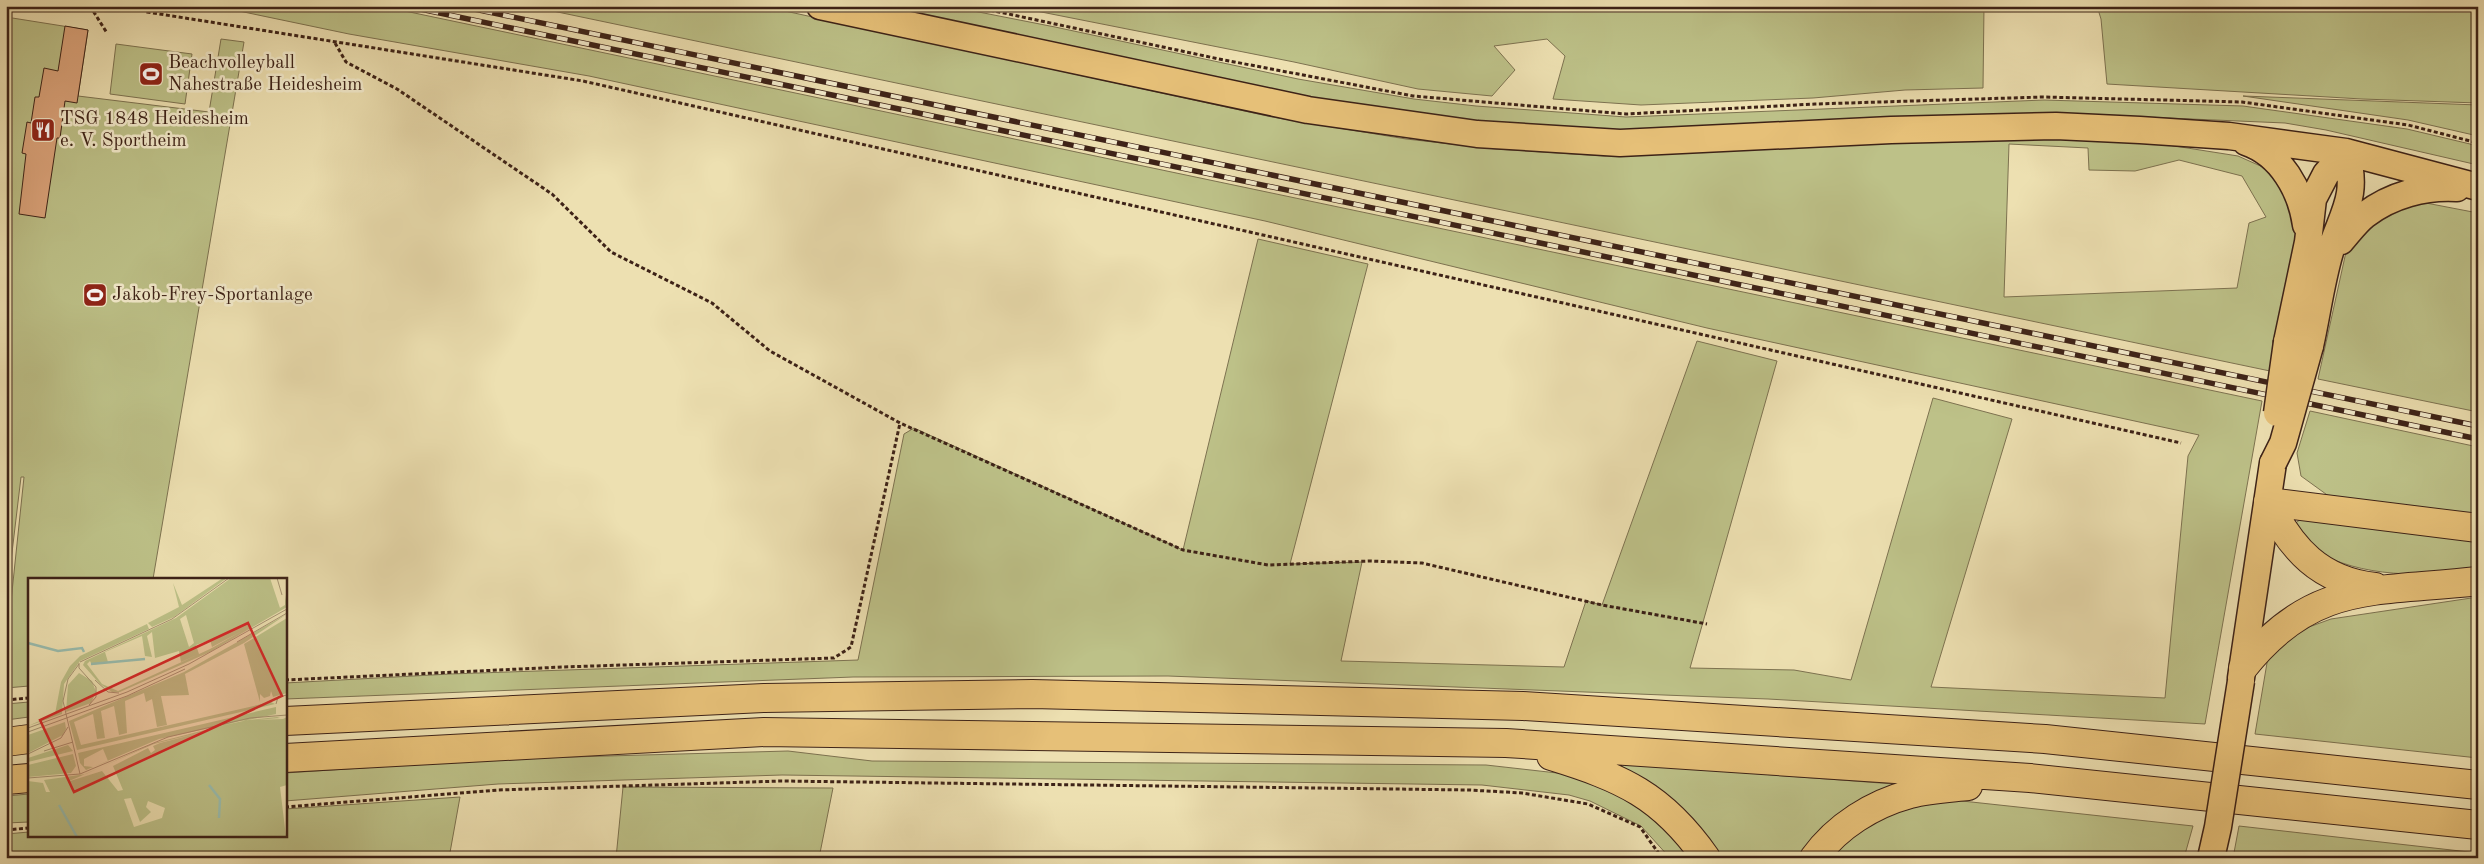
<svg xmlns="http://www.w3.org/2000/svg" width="2484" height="864" viewBox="0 0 2484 864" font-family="'Old Standard TT',serif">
	<rect width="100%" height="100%" fill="#ede0b1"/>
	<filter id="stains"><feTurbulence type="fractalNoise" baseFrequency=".004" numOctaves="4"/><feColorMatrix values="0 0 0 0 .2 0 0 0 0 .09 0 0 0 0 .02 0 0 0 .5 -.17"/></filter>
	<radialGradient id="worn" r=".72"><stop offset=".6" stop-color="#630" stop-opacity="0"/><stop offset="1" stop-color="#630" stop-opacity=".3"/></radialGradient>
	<path fill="#bdc188" stroke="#7d7250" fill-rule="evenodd" d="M215 6H381L2262 401 2205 724 1768 699 1168 676 853 677 285 699V683L450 674 858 660 904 434 914 428 1183 550 1258 239 1368 264 1290 564 1362 562 1341 661 1564 667 1586 601 1602 605 1697 341 1777 361 1690 668 1794 670 1851 680 1933 398 2012 419 1931 687 2165 698 2188 456 2199 435 1707 328 1265 221 589 76 349 34Z
		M529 6H762L1272 117 1406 139 1496 149 1605 156 1688 151 2008 138H2088L2162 144 2238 156 2265 168 2281 181 2297 222 2296 262 2270 371ZM2009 144 2088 148 2089 170 2135 171 2179 160 2242 176 2266 217 2249 223 2237 288 2004 297Z
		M875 6H948L1055 27 1298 79 1414 99 1476 106 1626 117 2044 100 2243 106 2407 129 2470 144 2478 147V165L2326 130 2285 123 2098 115 1621 132 1473 124 1298 98 1050 42Z
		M1011 6H1984L1983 88 1905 90 1813 98 1641 105 1553 99 1565 56 1547 39 1494 46 1515 70 1492 96 1418 89 1294 62Z
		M2097 6H2478V103L2362 99 2107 84 2101 19Z
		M6 17 88 30 78 96 209 112 221 39 244 42 153 579H29V686L6 688V631L8 630 24 477H21L6 603Z
		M116 44 192 54 185 104 110 94Z
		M2243 96 2478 105V136L2408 120Z
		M2426 203 2478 213V412L2318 379 2346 252 2360 233 2395 208Z
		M2310 411 2478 447V515L2330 497 2301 476 2297 453Z
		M2301 519 2478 538V571C2425 576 2360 579 2313 549 2305 544 2299 533 2293 525Z
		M2478 597V758L2255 734 2268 657 2298 631 2331 619Z
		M29 702V717L6 720V704Z
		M788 751 872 761 1486 765 1575 775 1604 785 1653 814 1693 858H1670L1641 826 1590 801 1569 795 1482 785 782 775 498 784 285 801V773L500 759Z
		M1601 762 1907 785 1805 858H1717Z
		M623 787 833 788 819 858H616Z
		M29 794V822L6 823V796Z
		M460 797 449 858H6V834L29 832V835H285V809Z
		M1953 800 2193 826 2184 858H1831C1848 834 1879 814 1907 805 1920 800 1939 801 1953 800Z
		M2239 826 2478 853V858H2388L2347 853H2328L2309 858H2233Z"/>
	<path fill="#dba37a" stroke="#3d2217" d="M65 26 88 30 77 103 65 101 60 138H57L45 218 19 214 26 154 22 153 27 122 31 123 35 97H39L44 68 58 71Z"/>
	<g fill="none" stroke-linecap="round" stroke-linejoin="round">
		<defs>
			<path id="major" d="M820 6 1308 110 1477 134 1620 143 1891 130 2056 126 2140 130 2229 136 2346 152 2478 187
				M2246 142C2281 154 2301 190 2306 225
				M2341 241C2349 232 2356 222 2365 215 2391 195 2425 186 2457 188
				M2287 342 2308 242 2313 199 2326 174 2346 152
				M2310 346C2317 315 2321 282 2330 252 2343 212 2359 196 2346 152
				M2241 678 2273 463"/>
			<path id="highway" d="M2268 502 2478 528
				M2268 502C2291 549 2320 581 2375 587
				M2243 668C2313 579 2377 593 2478 581
				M285 721 764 698 1032 694 1523 706 2045 739 2478 785
				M6 742 29 739
				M1551 756C1622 778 1662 795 1706 858
				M285 758 764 732 1506 743 2030 778 2478 825
				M6 780 29 778
				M1814 858C1837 826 1873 804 1910 794 1928 789 1949 788 1968 786"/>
		</defs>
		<use href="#major" stroke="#3d2217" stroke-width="29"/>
		<use href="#highway" stroke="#3d2217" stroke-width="30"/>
		<path stroke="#3d2217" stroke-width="3" stroke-dasharray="4 2.5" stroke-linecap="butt" d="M90 6 107 33
			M135 6 147 12 583 81 2181 443
			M971 6 1219 59 1413 96 1626 114 1815 104 2043 97 2242 102 2408 125 2478 143
			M335 43 346 62 397 89 552 194 611 252 712 303 770 351 900 423 1183 550 1268 565 1369 561 1422 563 1602 605 1707 624
			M285 680 563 667 834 658 851 647 900 423
			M6 700 29 698
			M285 807 498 790 782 781 1469 790 1522 793 1588 804 1640 827 1662 858
			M6 830 29 828"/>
		<use href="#major" stroke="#e6c078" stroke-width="26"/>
		<use href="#highway" stroke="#e6c078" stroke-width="28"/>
		<defs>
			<path id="rail" d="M406 6 2478 439
				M460 6 2478 426"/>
		</defs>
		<use href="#rail" stroke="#3d2217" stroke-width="5.5"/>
		<use href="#rail" stroke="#f3ebcc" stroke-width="4" stroke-dasharray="11" stroke-linecap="butt"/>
		<defs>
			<path id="major-bridge" d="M2277 413 2287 342
				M2273 463 2283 443 2310 346
				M2211 858 2218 827 2241 681"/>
		</defs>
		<use href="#major-bridge" stroke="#3d2217" stroke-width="29" stroke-linecap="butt"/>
		<use href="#major-bridge" stroke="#e6c078" stroke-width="26"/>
	</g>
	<defs>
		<symbol id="stadium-square" viewBox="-11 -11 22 22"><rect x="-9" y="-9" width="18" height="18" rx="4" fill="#8f2418" stroke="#f3ebcc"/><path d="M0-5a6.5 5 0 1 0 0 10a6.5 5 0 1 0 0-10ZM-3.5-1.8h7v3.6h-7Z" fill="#fff"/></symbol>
		<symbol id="restaurant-square" viewBox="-11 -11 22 22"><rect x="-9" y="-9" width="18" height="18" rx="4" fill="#8f2418" stroke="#f3ebcc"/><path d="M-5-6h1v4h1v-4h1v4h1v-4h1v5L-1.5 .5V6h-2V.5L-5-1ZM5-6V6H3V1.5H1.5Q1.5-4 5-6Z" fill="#fff"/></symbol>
	</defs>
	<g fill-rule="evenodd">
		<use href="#stadium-square" x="137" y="60" width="28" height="28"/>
		<use href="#restaurant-square" x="29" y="116" width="28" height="28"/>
		<use href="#stadium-square" x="81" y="281" width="28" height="28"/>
	</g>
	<g text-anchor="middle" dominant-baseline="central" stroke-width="5" stroke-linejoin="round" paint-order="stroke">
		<g font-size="19" fill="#3d2217" stroke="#f3ebcc" text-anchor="start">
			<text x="168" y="63">Beachvolleyball<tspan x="168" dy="22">Nahestraße Heidesheim</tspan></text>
			<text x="60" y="119">TSG 1848 Heidesheim<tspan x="60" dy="22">e. V. Sportheim</tspan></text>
			<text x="112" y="295">Jakob-Frey-Sportanlage</text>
		</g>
	</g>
	<g transform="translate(28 578)">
		<rect width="259" height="259" fill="#ede0b1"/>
		<path d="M195 0H199L146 39 124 49 120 45 151 29 145 5 154 27ZM203 0H242L252 30 216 51 257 27V17L259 29 182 74 92 114H84L72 106 55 87 57 83 148 40ZM158 37 166 65 161 69 152 41ZM214 53 182 71 171 76 168 67 182 62 184 69ZM124 54 127 80 151 73 153 84 169 77 90 113 74 106 59 86 62 83 64 87 80 84 77 74 114 58 117 78 124 79 119 58ZM259 36 216 65 157 96 161 117 133 118 139 147 129 149 124 121 118 124 116 115 97 123 99 155 91 157 86 128 73 133 77 160 69 161 65 136 46 144 53 167 243 124 247 126 49 172 41 143 156 94ZM259 40V115L245 119 243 113 242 118 236 120 232 116V124L216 66ZM119 46 121 51 52 83 36 106 34 136 0 148 27 136 33 104 42 88 52 78ZM51 95 64 103 68 114 63 125 38 134 40 107ZM248 129V136L131 161 58 192 52 185 50 175ZM75 171 80 183 65 189 56 188V181ZM249 139 252 140 228 142 255 141 259 139V207L252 209 258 259H0V203L15 205 18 214H22L16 202 58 196 126 165 212 143ZM179 153 132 165 125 168 127 172 123 175 120 170 85 188 95 212 90 213 74 193 39 204 126 166ZM103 220 112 244 123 234 118 229 120 223 137 230 134 240 106 249 96 221ZM37 144 38 151 35 157 0 175V157ZM40 167 45 173 0 184V180ZM45 176 48 188 43 195 0 199V187Z" fill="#bdc188" fill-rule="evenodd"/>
		<path fill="none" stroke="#99bdaf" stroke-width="2.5" d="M0 65 30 73 54 70 56 74M63 86 117 81M181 207 192 221 191 240M31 227 49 259"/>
		<path fill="none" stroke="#a79473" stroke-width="1" d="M249 0 254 17M209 64 259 35M52 84 144 41 201 0M51 85V90L68 109V119L61 127M51 86 40 101 35 123 52 196M67 102 80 114 91 115M248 126 250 119 259 117M0 150 99 114 161 86 259 31M0 154 99 118 157 91M16 173 45 164M0 176 33 160 40 149M0 200 52 196 140 159 222 140 259 137"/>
		<path fill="#d62828" fill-opacity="0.15" stroke="#d62828" stroke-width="2.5" d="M220 45 254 118 46 214 12 142Z"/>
		<rect width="259" height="259" fill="none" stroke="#3d2217" stroke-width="2.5"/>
	</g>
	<rect width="2484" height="864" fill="none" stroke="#ede0b1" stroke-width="25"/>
	<rect x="8" y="8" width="2469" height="849" fill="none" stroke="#3d2217" stroke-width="2.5"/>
	<rect x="12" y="12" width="2459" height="839" fill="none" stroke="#3d2217"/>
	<rect width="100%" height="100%" filter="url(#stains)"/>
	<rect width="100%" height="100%" fill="url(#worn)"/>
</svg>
